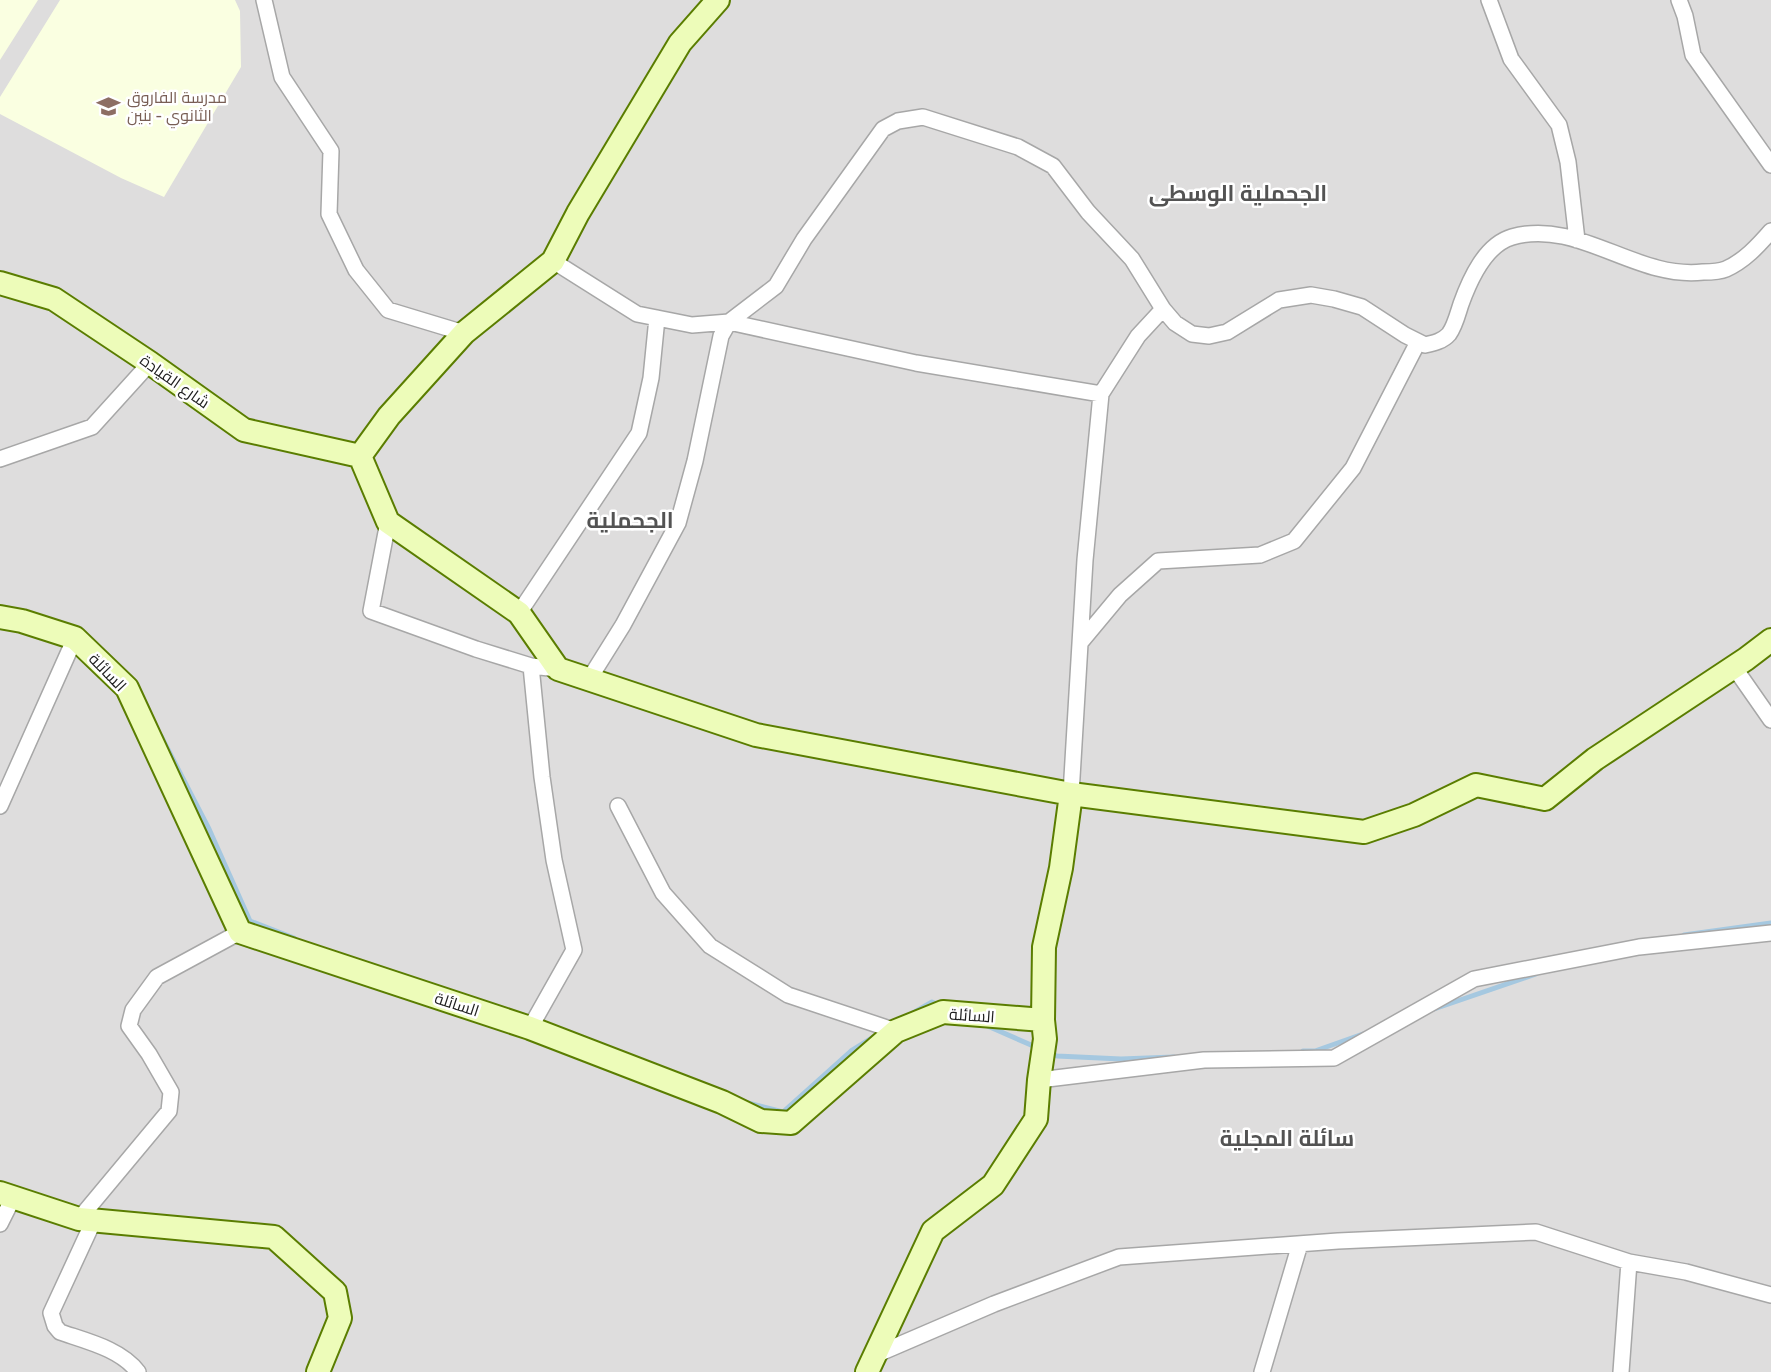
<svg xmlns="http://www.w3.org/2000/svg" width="1771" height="1372" viewBox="0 0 1771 1372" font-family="'Golos Text',Cairo,sans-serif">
	<rect width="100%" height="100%" fill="#f1efe6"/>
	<path fill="#dedddd" d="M0 0H1771V1372H0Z"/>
	<path fill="#faffe1" d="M0 0H38L0 60Z
		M60 0H235L240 11 241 67 164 197 121 178 0 114V97Z"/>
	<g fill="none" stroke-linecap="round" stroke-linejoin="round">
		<path stroke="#a5c8e0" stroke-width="5" d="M161 736 209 829 250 921 294 938
			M1684 935 1771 923
			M1434 1009 1536 974
			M913 1013 932 1002 942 1006
			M983 1024 1038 1048
			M1303 1051H1315L1363 1034
			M1049 1053 1057 1056 1121 1059 1174 1057
			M748 1103 783 1112 851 1051 872 1038"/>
		<defs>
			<path id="street" d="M264 0 282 77 331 151 329 214 356 270 388 310 464 333
				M1489 0 1511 59 1559 125 1568 162 1577 240
				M1679 0 1685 16 1693 55 1771 165
				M553 261 637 314 692 325 729 322 916 363 1101 394
				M0 459 92 427 150 363
				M388 522 371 611 476 649 531 666
				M519 613 639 433 651 378 657 318
				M1080 643 1120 595 1158 561 1260 555 1294 541 1353 468 1418 342
				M1734 667 1771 720
				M588 681 623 625 678 523 695 461 721 336 729 322 776 286 804 239 883 129 898 121 923 117 1018 147 1053 166 1088 212 1132 259 1163 309 1175 323 1192 334 1209 336 1227 332 1279 300 1311 295 1334 299 1362 307 1405 335 1425 345C1434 343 1443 341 1449 334 1455 326 1458 313 1461 304 1470 279 1485 245 1512 237 1578 218 1636 280 1703 272 1710 272 1719 272 1726 269 1744 261 1758 246 1771 231
				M1071 794 1085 560 1101 394 1138 336 1163 309
				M0 806 75 638
				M618 806 663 893 710 946 788 995 896 1031
				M530 1028 574 950 554 860 542 777 531 666 558 669
				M1039 1080 1204 1060 1334 1058 1474 979 1639 947 1771 933
				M79 1219 169 1111 171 1092 149 1054 129 1026 133 1010 157 977 240 932
				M94 1220 51 1313 55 1326 60 1332C86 1341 121 1349 138 1372
				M0 1224 13 1198
				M873 1356 994 1304 1119 1257 1338 1241 1536 1232 1629 1262 1686 1272 1771 1295
				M1262 1372 1300 1244
				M1621 1372 1629 1262"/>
			<path id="secondary" d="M0 283 54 299 150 363 244 430 360 456
				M360 456 388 522 519 613 558 669 756 735 1071 794 1364 832 1414 815 1476 785 1545 799 1595 759 1746 659 1771 640
				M360 456 389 416 464 333 553 261 578 213 680 43 718 0
				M0 617 22 621 75 638 127 688 240 932 530 1028 722 1102 761 1121 791 1123 896 1031 943 1012 1043 1020
				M0 1193 79 1219 274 1237 335 1292 340 1318 318 1372
				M867 1372 933 1231 993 1185 1036 1119 1039 1080 1045 1039 1043 1020 1044 947 1061 868 1071 794"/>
		</defs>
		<use href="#street" stroke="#a7a7a7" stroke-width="18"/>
		<use href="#secondary" stroke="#5a7d00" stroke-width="26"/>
		<use href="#street" stroke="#fff" stroke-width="15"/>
		<use href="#secondary" stroke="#edfcb9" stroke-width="22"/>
	</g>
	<defs>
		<symbol id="school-bare" viewBox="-9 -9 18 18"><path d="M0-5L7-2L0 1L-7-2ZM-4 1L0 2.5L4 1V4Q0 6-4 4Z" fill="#8d6e63" stroke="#fff" stroke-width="2.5" paint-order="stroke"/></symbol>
	</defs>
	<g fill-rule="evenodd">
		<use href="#school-bare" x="92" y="90" width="33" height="33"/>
	</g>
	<g text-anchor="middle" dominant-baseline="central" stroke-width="5" stroke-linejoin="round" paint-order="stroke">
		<g font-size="16" fill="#785e54" stroke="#fff" text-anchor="start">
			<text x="127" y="97">مدرسة الفاروق<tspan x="127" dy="18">الثانوي - بنين</tspan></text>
		</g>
		<g font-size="16" fill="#202020" stroke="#fff">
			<text transform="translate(175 381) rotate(35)">شارع القيادة</text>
			<text transform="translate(108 672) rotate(46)">السائلة</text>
			<text transform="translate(457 1004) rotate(18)">السائلة</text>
			<text transform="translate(972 1015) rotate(4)">السائلة</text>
		</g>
		<g font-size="22" font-weight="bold" fill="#535353" stroke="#fff">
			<text x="1238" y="192">الجحملية الوسطى</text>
			<text x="630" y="519">الجحملية</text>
			<text x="1287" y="1137">سائلة المجلية</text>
		</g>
	</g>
</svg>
